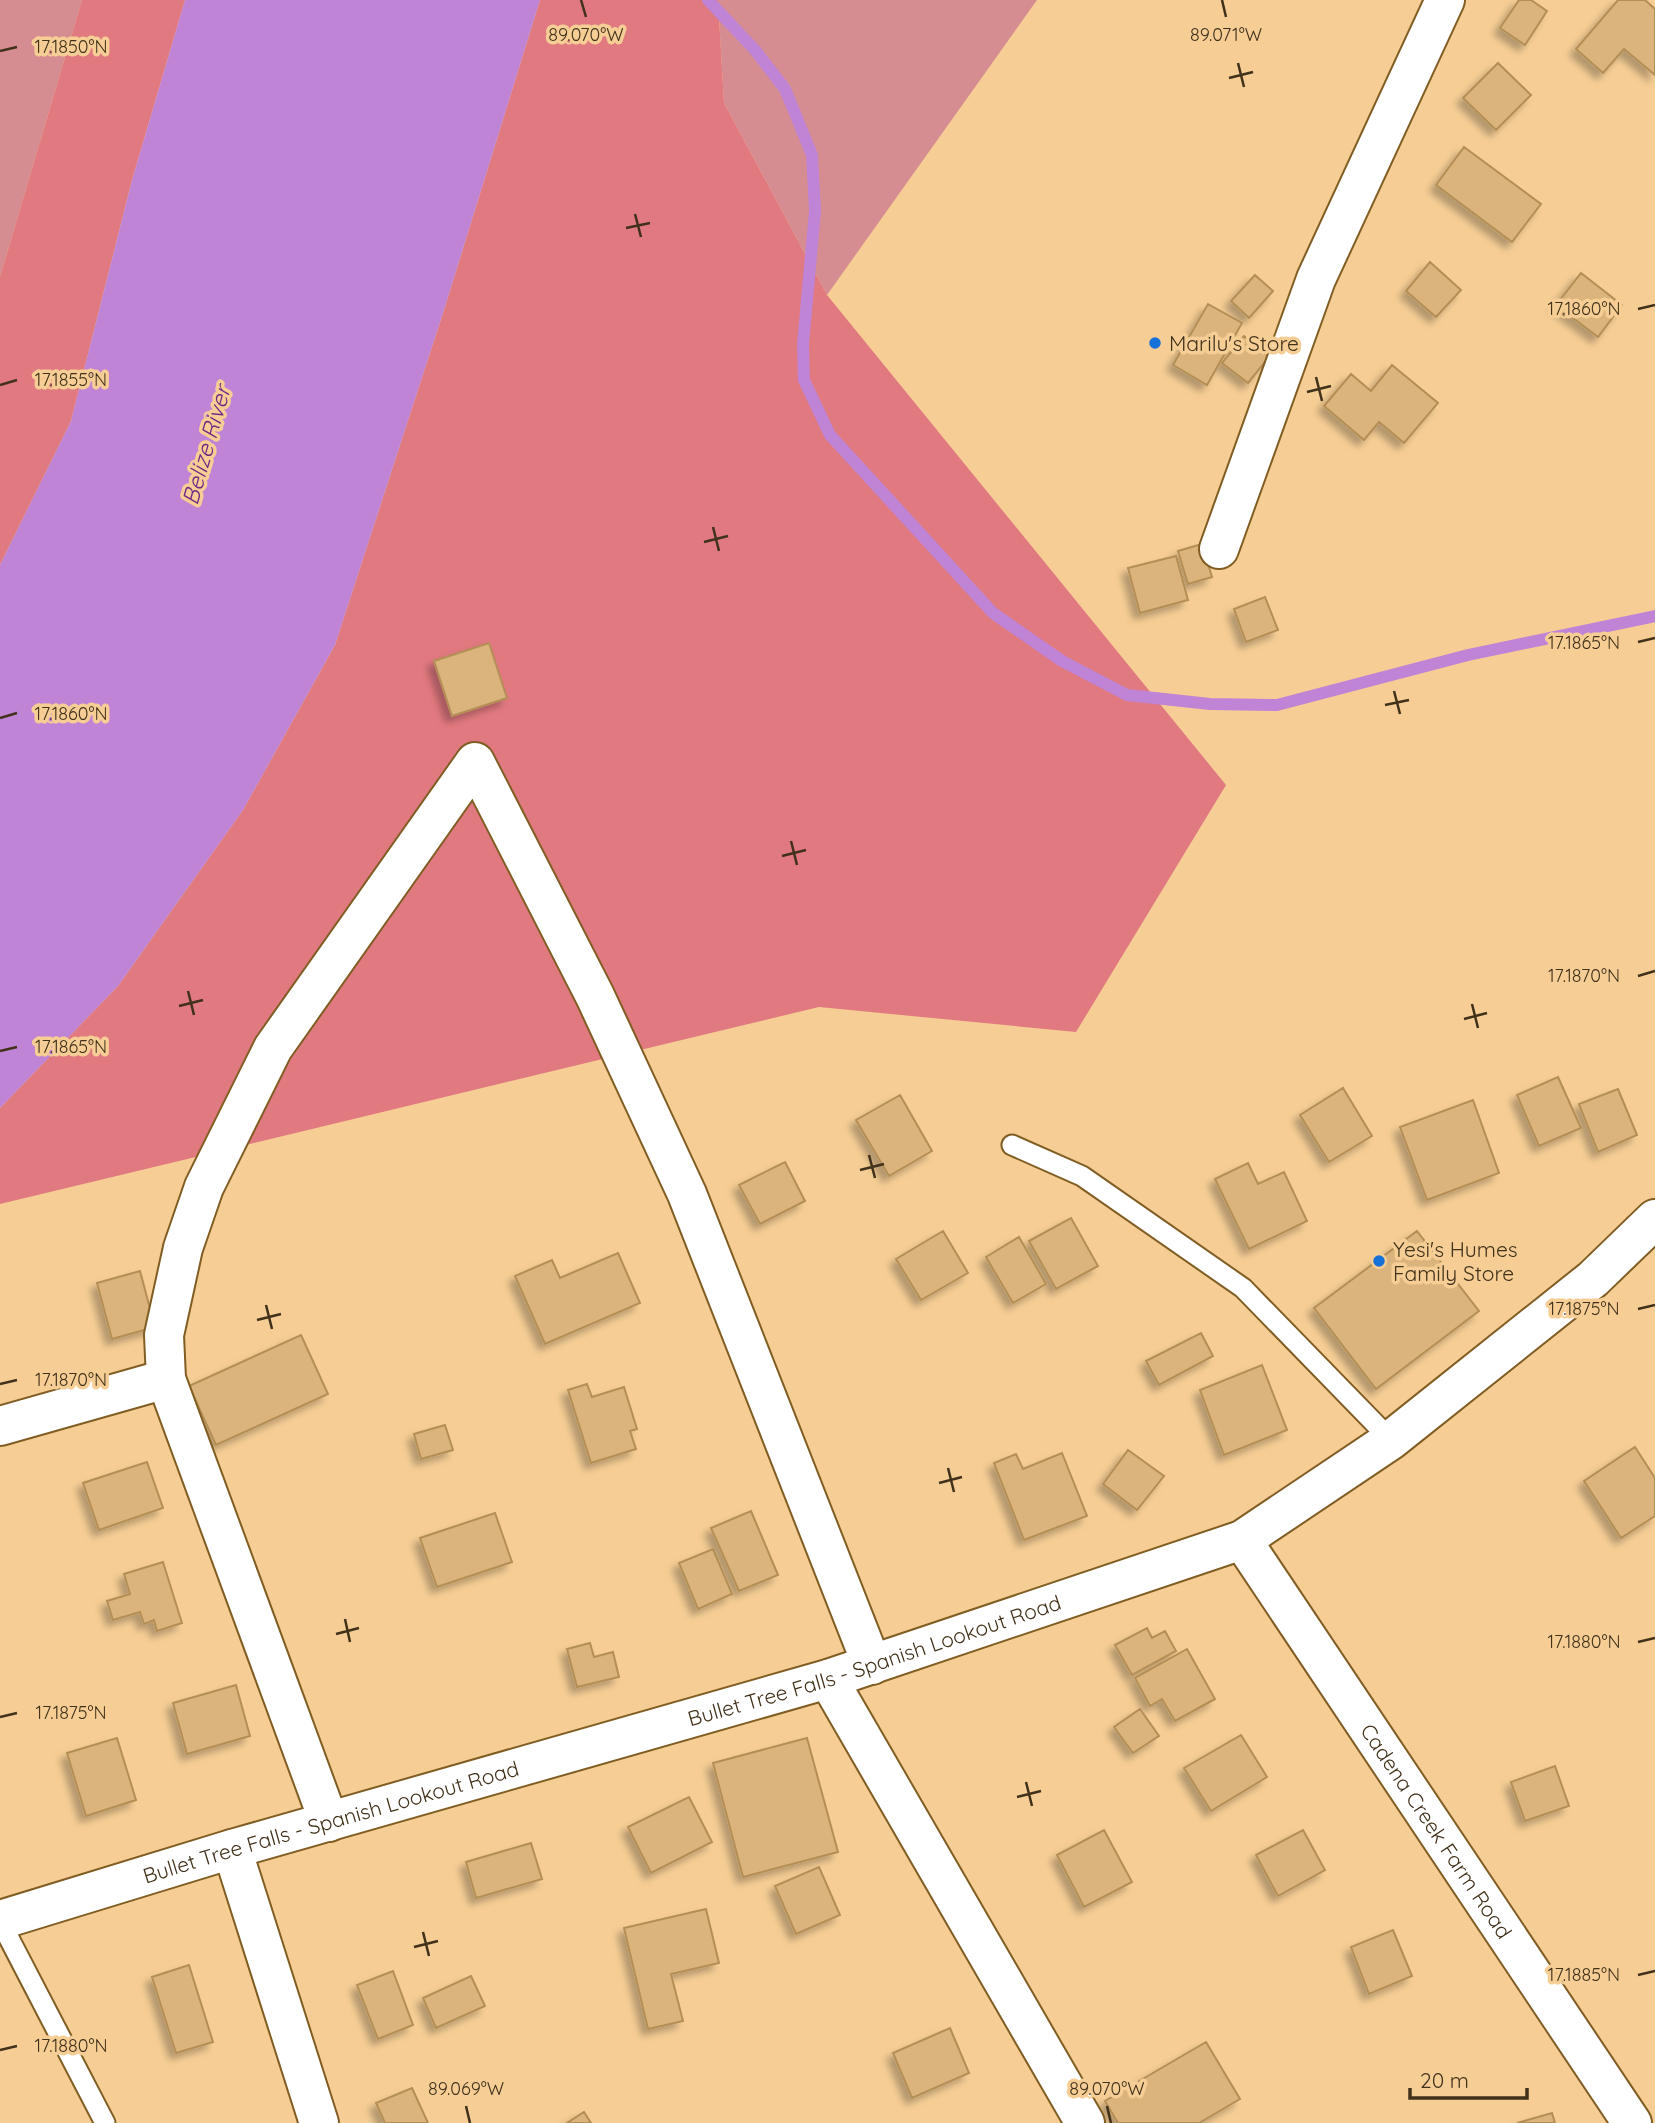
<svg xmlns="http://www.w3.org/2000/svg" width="1655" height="2123" viewBox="0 0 1655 2123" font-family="Quicksand,sans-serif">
	<defs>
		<filter id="shadow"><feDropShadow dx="-6" dy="6" stdDeviation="3.5" flood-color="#0004"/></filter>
	</defs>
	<rect width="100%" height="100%" fill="#f6ce95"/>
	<path fill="#d68d91" d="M0 0H82L0 277Z
		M718 0H1037L827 295 724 103Z"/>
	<path fill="#e17980" d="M82 0H185L132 180 71 421 0 565V277Z
		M540 0H718L724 103 827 295 1226 785 1076 1032 819 1007 0 1204V1108L118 986 243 810 335 645 444 310Z"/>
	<path fill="#bf84d5" d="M185 0H540L444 310 335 645 243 810 118 986 0 1108V565L71 421 132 180Z"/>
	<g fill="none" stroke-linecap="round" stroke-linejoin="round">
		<path stroke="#bf84d5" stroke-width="12" d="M708 0 755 50 785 89 812 155 815 211 803 344 804 380 830 435 993 613 1062 661 1127 695 1210 704 1277 705 1468 655 1655 616"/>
	</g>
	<path fill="#dab47b" stroke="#b38e56" stroke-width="2" filter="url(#shadow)" d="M1519 0H1531L1547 11 1525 45 1500 28Z
		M1618 0H1645L1655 9V75L1624 49 1603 73 1576 49Z
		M1498 63 1531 95 1496 130 1463 98Z
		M1464 147 1541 204 1512 242 1436 185Z
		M1430 262 1461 290 1436 317 1406 291Z
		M1581 273 1622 305 1598 337 1556 305Z
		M1255 275 1273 291 1249 318 1231 301Z
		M1208 304 1242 323 1207 385 1173 365Z
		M1244 336 1269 357 1248 383 1222 363Z
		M1392 365 1438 403 1404 443 1379 422 1364 440 1324 406 1351 374 1371 391Z
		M1202 544 1212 577 1188 584 1178 551Z
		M1176 556 1188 600 1140 613 1128 568Z
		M1265 597 1278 630 1246 642 1234 609Z
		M489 643 507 698 452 716 434 661Z
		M1558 1077 1581 1128 1539 1146 1517 1095Z
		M1343 1088 1372 1136 1329 1162 1300 1115Z
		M1618 1089 1637 1135 1598 1152 1579 1104Z
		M900 1095 932 1151 889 1176 856 1120Z
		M1473 1100 1499 1173 1427 1200 1400 1127Z
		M785 1162 805 1201 760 1224 739 1185Z
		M1248 1163 1258 1184 1284 1172 1307 1221 1249 1249 1215 1179Z
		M1071 1218 1098 1266 1056 1289 1029 1241Z
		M943 1231 968 1273 921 1300 896 1259Z
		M1417 1231 1479 1311 1376 1389 1314 1308Z
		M1019 1237 1046 1284 1013 1303 986 1257Z
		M618 1253 640 1303 545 1344 515 1276 552 1260 560 1278Z
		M140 1271 155 1327 112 1339 97 1283Z
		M1201 1333 1213 1356 1159 1385 1146 1361Z
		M301 1335 328 1394 216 1445 189 1386Z
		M1262 1365 1287 1430 1224 1455 1200 1390Z
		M587 1384 592 1397 624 1387 637 1429 630 1431 636 1449 591 1463 568 1390Z
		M445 1425 453 1450 421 1459 414 1434Z
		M1635 1447 1655 1478V1516L1621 1538 1584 1481Z
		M1128 1450 1164 1476 1137 1510 1103 1484Z
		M1062 1453 1087 1516 1024 1540 994 1463 1016 1454 1023 1469Z
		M147 1462 163 1508 99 1530 83 1483Z
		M751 1511 778 1575 739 1591 711 1528Z
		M495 1513 512 1562 437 1587 420 1538Z
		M713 1549 732 1594 698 1609 679 1563Z
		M163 1562 182 1623 157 1631 154 1620 144 1624 140 1612 113 1620 107 1601 130 1594 124 1574Z
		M1147 1628 1152 1638 1165 1631 1176 1651 1132 1675 1115 1645Z
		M590 1643 594 1657 613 1652 619 1677 577 1687 567 1649Z
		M1187 1649 1215 1699 1175 1721 1162 1699 1150 1706 1135 1678Z
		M236 1685 250 1736 187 1754 173 1703Z
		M1140 1709 1159 1736 1133 1753 1114 1727Z
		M1241 1735 1267 1777 1211 1811 1184 1768Z
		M117 1738 136 1800 86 1816 67 1753Z
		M807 1738 838 1852 743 1877 713 1763Z
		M1555 1766 1569 1806 1525 1821 1511 1782Z
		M689 1797 712 1842 651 1873 628 1827Z
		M1104 1830 1132 1882 1084 1907 1057 1855Z
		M1303 1830 1325 1870 1278 1896 1256 1855Z
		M531 1843 542 1879 476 1898 466 1862Z
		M819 1867 840 1915 796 1934 775 1886Z
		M706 1909 719 1963 671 1974 683 2021 648 2029 624 1928Z
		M1393 1930 1412 1976 1369 1994 1351 1947Z
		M189 1965 213 2042 176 2053 152 1977Z
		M393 1971 413 2025 378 2039 357 1985Z
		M471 1976 485 2006 436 2028 423 1998Z
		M950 2028 969 2073 912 2098 893 2053Z
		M1206 2042 1240 2099 1199 2123H1118L1105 2101Z
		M412 2088 428 2123H385L376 2103Z
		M584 2112 591 2123H567Z
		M1552 2113 1555 2123H1517Z"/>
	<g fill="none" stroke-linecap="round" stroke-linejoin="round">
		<defs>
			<path id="lane" d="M1012 1145 1082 1176 1243 1288 1391 1440
				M0 1921 105 2123"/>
			<g id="street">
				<path d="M1219 549 1316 279 1445 0"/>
				<path d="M0 1426 166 1379"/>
				<path id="s1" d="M1242 1540 1632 2123"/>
				<path d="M828 1679 1085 2123"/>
				<path d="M329 1822 166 1379 164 1335 183 1248 204 1187 273 1048 475 762 595 996 687 1194 872 1665"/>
				<path d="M232 1849 319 2123"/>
			</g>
			<g id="secondary">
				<path id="s2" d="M0 1920 232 1849 828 1679 1242 1540 1391 1440 1593 1279 1655 1219"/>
			</g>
		</defs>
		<use href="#lane" stroke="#805d23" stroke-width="23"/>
		<use href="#street" stroke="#805d23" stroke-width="42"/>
		<use href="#secondary" stroke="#805d23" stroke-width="42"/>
		<use href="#lane" stroke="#fff" stroke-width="19"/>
		<use href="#street" stroke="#fff" stroke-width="38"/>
		<use href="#secondary" stroke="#fff" stroke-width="38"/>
	</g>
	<path fill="none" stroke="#41311a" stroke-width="2.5" d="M581 0 586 17M1222 0 1226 17M0 51 17 47M1238 63 1244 87M1229 78 1253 72M635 214 641 237M626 228 650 223M1638 309 1655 305M1316 377 1322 401M0 385 17 380M1307 392 1331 386M713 527 719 551M704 542 728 536M1638 642 1655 638M1394 691 1400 714M1385 705 1409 700M0 718 17 713M791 841 797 865M782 856 806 850M1638 976 1655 971M188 991 194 1015M1472 1004 1478 1028M179 1006 203 1000M1464 1019 1487 1013M0 1051 17 1047M869 1155 875 1178M860 1170 884 1164M266 1305 272 1329M1638 1309 1655 1305M257 1320 281 1314M0 1384 17 1380M948 1468 954 1492M939 1483 962 1477M345 1619 350 1642M336 1634 359 1628M1638 1642 1655 1638M0 1717 17 1713M1026 1782 1032 1806M1017 1797 1041 1791M423 1932 429 1956M414 1947 438 1941M1638 1975 1655 1971M0 2050 17 2046M466 2106 470 2123M1107 2106 1111 2123"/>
	<g fill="#1870d9" stroke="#f6ce95" stroke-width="2.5">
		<circle cx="1155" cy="343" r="7"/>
		<circle cx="1379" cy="1261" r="7"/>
	</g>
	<g text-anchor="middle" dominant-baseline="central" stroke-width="7" stroke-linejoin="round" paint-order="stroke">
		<g font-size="21" fill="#41311a" stroke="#f6ce95" text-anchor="start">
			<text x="1169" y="343">Marilu's Store</text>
			<text x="1393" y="1249">Yesi's Humes<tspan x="1393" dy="24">Family Store</tspan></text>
		</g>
		<g font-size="21" fill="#41311a" stroke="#f6ce95">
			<text stroke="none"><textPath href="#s2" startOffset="912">Bullet Tree Falls - Spanish Lookout Road</textPath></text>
			<text stroke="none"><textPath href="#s2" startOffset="345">Bullet Tree Falls - Spanish Lookout Road</textPath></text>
			<text stroke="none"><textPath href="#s1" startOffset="350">Cadena Creek Farm Road</textPath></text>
		</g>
		<g font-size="23" font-style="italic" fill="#6e2685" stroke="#f6ce95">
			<text transform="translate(206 445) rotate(-74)">Belize River</text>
		</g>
	</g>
	<g font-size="18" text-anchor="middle" fill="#41311a" stroke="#f6ce95" stroke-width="7" stroke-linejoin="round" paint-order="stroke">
		<text x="586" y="41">89.070°W</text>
		<text x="1226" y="41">89.071°W</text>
		<text x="71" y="53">17.1850°N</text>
		<text x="1584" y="315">17.1860°N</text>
		<text x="71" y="386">17.1855°N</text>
		<text x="1584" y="649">17.1865°N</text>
		<text x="71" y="720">17.1860°N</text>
		<text x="1584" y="982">17.1870°N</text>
		<text x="71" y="1053">17.1865°N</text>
		<text x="1584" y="1315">17.1875°N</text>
		<text x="71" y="1386">17.1870°N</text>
		<text x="1584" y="1648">17.1880°N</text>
		<text x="71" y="1719">17.1875°N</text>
		<text x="1584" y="1981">17.1885°N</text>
		<text x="71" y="2052">17.1880°N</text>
		<text x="466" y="2095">89.069°W</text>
		<text x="1107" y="2095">89.070°W</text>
	</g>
	<path d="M1410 2088v10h117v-10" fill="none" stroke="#41311a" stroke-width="3.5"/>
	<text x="1420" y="2088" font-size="21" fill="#41311a" stroke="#f6ce95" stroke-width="5" paint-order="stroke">20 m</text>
</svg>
